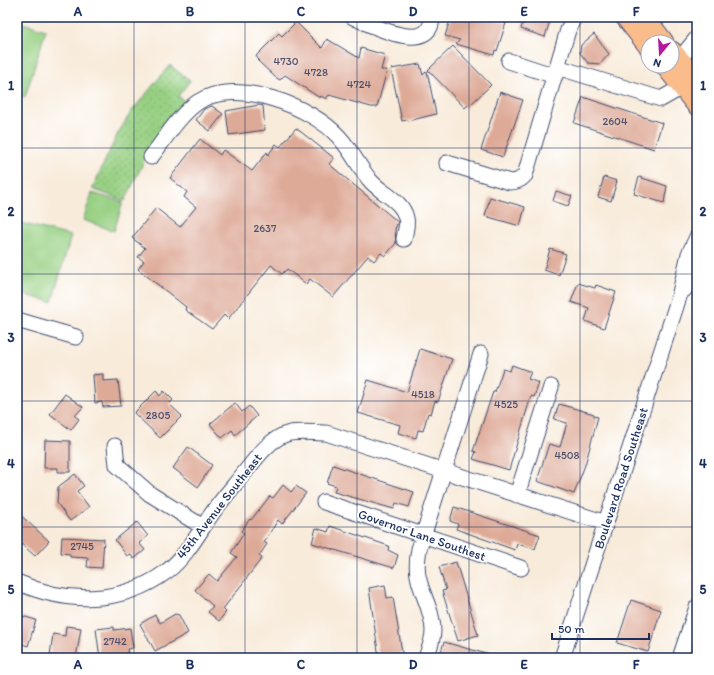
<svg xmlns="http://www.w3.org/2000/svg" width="714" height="675" viewBox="0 0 714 675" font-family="Itim,sans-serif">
	<defs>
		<pattern id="park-dots" width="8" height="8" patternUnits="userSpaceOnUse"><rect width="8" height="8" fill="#98d083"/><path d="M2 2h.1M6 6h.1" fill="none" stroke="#82b374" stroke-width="1.8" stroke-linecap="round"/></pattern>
	</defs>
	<rect width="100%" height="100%" fill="#fff"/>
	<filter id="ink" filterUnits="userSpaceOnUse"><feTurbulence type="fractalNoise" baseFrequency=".025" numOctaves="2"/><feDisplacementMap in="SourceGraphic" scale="8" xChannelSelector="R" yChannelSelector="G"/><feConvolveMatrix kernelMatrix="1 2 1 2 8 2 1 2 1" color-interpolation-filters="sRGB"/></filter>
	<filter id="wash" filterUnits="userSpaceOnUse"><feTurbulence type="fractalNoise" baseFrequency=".012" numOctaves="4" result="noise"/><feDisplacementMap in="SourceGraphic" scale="16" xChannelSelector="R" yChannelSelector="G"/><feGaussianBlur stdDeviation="0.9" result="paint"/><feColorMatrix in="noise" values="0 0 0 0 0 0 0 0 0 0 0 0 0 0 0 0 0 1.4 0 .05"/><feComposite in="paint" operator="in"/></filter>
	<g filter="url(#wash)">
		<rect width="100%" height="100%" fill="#f8ebda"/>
		<path fill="#98d083" stroke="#5a8070" d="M17 21 46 30 25 97 17 94Z
			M92 193 123 202 114 231 83 220Z
			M17 222 71 236 52 302 17 293Z"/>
		<path fill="url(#park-dots)" stroke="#5a8070" d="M170 65 190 81 178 96 187 103 147 155 125 201 92 189 117 135 131 112Z"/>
		<g id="blocks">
			<path fill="#deaa98" d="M451 17H486L506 23 497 51 495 50 494 55 456 44 460 40 445 36Z
				M524 17H551L545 37 521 29Z
				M296 22 322 48 327 39 359 58 361 48 385 55 381 70H387L377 107H371L329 95 326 99 321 96 320 98 285 75 280 80 275 77 258 61 259 60 256 56 279 33 282 36Z
				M594 34 609 54 600 64 588 63 580 53 581 45Z
				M453 46 491 85 470 105 469 104 465 108 428 70Z
				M420 64 423 75 427 71 436 114 408 121V120L402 121 391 69Z
				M500 92 523 100 503 157 481 150Z
				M583 97 662 123 654 149 574 123Z
				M259 105 263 106 265 130 229 135 226 111Z
				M212 106 223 114 210 131 196 120 204 109Z
				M296 128 334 158 329 164 398 222 395 229 396 243 385 256 381 253 374 261 368 256 333 297 310 279 306 284 287 269 282 274 271 265 228 319 224 315 212 329 185 310 186 307 138 269 144 261 138 257 145 248 132 238 156 208 180 227 196 207 184 197 187 192 170 178 200 139 220 155 223 150 252 171 267 152 268 155 276 144 280 147Z
				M604 177 617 181 611 201 598 197Z
				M639 177 667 186 664 203 634 194Z
				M556 191 572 196 568 206 553 201Z
				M490 197 525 207 520 226 485 216Z
				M550 249 566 254 559 275 544 270Z
				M578 283 595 288 596 285 616 292 604 328 585 321 589 308 571 302Z
				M420 349 452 359 438 402 435 401 431 414 428 413 423 431 418 430 416 438 398 433 400 425 358 413 368 380 407 392Z
				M512 365 531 372 528 379 539 383 534 397 531 396 509 470 473 459 476 452 473 451 493 392H495L503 369 510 371Z
				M103 374V381L118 380 121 406 103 407 102 402 95 403 93 375Z
				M156 391 160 396 164 391 173 400 169 404 182 416 160 438 134 413Z
				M65 394 83 407 75 416 79 419 71 430 50 414Z
				M235 403 242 412 249 406 257 416 235 435 232 430 222 438 210 424Z
				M559 404 594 414V416L598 417 585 465 574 494 537 481 549 444 560 447 567 423 554 419Z
				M45 440 70 441V472H58V468H44Z
				M188 447 212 465 198 487 173 468Z
				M333 465 414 492 409 507 396 503 394 509 334 492 336 486 327 483Z
				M75 474 84 486 77 491 89 507 70 521 57 503 58 487Z
				M283 485 291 492 296 486 306 493 282 524 278 520 264 542 267 544 259 556 262 558 223 609 226 612 219 621 208 612 213 606 195 590 209 574 217 581 237 557 231 553 244 533 241 531 250 519 251 520 270 496 273 498Z
				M454 507 540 535 535 549 517 544 515 550 456 529 458 524 450 521Z
				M17 512 49 541 35 556 17 540Z
				M137 522 148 536 139 543 145 550 134 559 130 554 127 556 115 540Z
				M330 526 389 546 388 550 398 555 394 568 312 543 316 528 328 532Z
				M62 537 104 539 102 568 87 567 88 558 70 557V554L61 553Z
				M456 562 478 635 458 641 442 591 446 590 439 567Z
				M385 585 387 598 393 597 403 658H379L369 588Z
				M631 600 661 610 648 652 617 643Z
				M175 614 179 615 188 633 155 651 140 624 155 615 160 623Z
				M22 616 36 620 28 646 17 642V622H19Z
				M66 626 81 628 76 658 50 655 53 634 65 636Z
				M114 627V630L130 628 133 648 127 649 128 656 100 658 96 629Z
				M444 642 490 655 489 658H439Z"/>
		</g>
	</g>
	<g filter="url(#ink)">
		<use href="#blocks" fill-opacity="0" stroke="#3c4b71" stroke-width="1"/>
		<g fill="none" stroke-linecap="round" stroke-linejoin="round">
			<defs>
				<path id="minor" d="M353 17C371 25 431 56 432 17
					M679 60 697 38
					M509 61 555 76
					M557 67 661 99 682 87
					M151 157C165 139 179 115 198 102 236 77 311 106 339 137 351 150 358 165 369 179 379 193 402 199 406 218 408 223 405 233 404 239
					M447 163 510 182C517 182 521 180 525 175L568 30 574 17
					M684 290 694 275 697 267
					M17 320 76 337
					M115 446 117 465 150 494 203 527
					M517 495 551 387
					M324 502 521 568
					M17 582C66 604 121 605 166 572 185 558 198 534 211 515 221 500 234 486 245 472 256 458 271 437 290 433 301 431 315 433 326 433L606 523
					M426 658C429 649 433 640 433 631 433 612 423 597 419 580 416 570 417 560 419 549L481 354
					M562 658 679 297 689 254 697 237
					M680 658 697 607"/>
				<path id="major" d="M625 17 648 46
					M645 17 664 42
					M672 51 697 79
					M665 66 697 106"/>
			</defs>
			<use href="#minor" stroke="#3c4b71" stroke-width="17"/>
			<use href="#major" stroke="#3c4b71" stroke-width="21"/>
			<use href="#minor" stroke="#fff" stroke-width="15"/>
			<use href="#major" stroke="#f9bc8a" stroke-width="19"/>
		</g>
	</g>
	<path fill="none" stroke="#1b2f5e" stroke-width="1" stroke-opacity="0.55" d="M134 17V658M245 17V658M357 17V658M469 17V658M580 17V658M17 148H697M17 274H697M17 401H697M17 527H697"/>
	<g text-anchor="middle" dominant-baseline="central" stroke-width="3.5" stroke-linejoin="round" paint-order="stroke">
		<g font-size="11" fill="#4c4e6c">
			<text x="286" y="61">4730</text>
			<text x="316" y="72">4728</text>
			<text x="359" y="84">4724</text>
			<text x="615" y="121">2604</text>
			<text x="265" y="228">2637</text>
			<text x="423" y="394">4518</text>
			<text x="506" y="404">4525</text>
			<text x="158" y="415">2805</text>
			<text x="567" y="455">4508</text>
			<text x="82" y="546">2745</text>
			<text x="115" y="641">2742</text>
		</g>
		<g font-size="13" fill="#1b2f5e" stroke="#fff">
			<text transform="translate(621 478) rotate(-72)">Boulevard Road Southeast</text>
			<text transform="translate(219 506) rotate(-52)">45th Avenue Southeast</text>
			<text transform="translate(422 535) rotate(19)">Governor Lane Southest</text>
		</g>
	</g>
	<rect width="714" height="675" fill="none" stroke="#fff" stroke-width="44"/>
	<g transform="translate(660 54) rotate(198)"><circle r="19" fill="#ffffff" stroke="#a4acbf"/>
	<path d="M0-3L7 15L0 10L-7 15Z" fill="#b5179e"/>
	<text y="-6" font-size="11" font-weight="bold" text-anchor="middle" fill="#1b2f5e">N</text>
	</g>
	<path d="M552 633v6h97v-6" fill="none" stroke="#1b2f5e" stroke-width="2"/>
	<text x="558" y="633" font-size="12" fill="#1b2f5e" stroke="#ffffff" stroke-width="3" paint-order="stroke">50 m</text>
	<rect x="22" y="22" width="670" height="631" fill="none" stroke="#1b2f5e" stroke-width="1.5"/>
	<g font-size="13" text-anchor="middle" font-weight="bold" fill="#1b2f5e">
		<text x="78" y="16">A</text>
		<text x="190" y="16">B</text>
		<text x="301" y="16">C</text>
		<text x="413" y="16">D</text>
		<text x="524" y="16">E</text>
		<text x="636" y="16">F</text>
		<text x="11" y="90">1</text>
		<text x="703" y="90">1</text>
		<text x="11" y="216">2</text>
		<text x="703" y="216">2</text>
		<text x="11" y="342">3</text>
		<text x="703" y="342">3</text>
		<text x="11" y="468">4</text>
		<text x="703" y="468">4</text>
		<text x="11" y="594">5</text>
		<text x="703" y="594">5</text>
		<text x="78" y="669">A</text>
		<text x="190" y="669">B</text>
		<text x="301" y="669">C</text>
		<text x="413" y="669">D</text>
		<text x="524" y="669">E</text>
		<text x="636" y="669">F</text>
	</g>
</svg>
